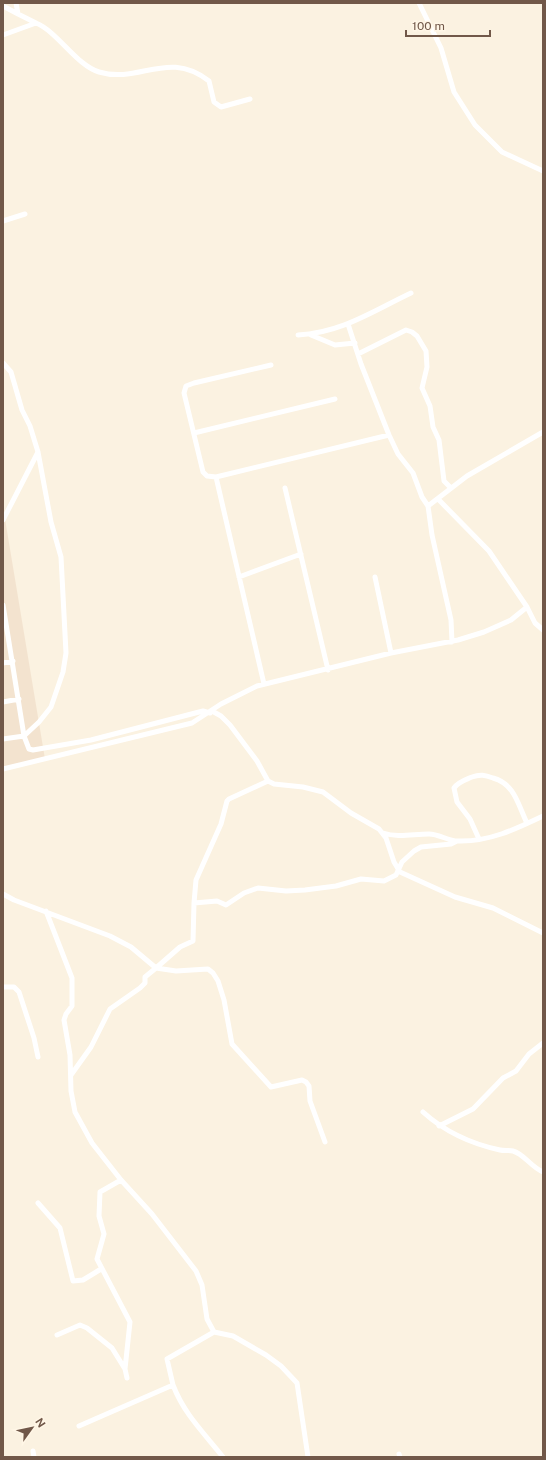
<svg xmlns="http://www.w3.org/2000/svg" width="546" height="1460" viewBox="0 0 546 1460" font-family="'Public Sans',sans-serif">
	<rect width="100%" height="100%" fill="#fbf2e1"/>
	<path fill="#f3e3cf" d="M3 507 45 759 3 768Z"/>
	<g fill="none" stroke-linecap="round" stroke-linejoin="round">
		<path stroke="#fff" stroke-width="5" d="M16 3 18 14 36 23
			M419 3 441 48 454 92 475 125 502 152 543 171
			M3 6 18 14
			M3 35 36 23C58 32 76 65 99 72 140 84 168 49 209 81L214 102 221 107 250 99
			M3 221 25 214
			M348 324 361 364 389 435 398 454 413 473 422 497 428 506
			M298 335C341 333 373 311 411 293
			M311 335 335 345 355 343
			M358 354 406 330 412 332 417 336 426 351 427 367 422 388 430 406 433 427 439 440 444 481 450 487
			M3 363 11 372 22 410 30 426 38 452 51 522 61 557 66 653 63 672 51 707 39 722 24 736 3 739
			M271 365 194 383 186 386 184 393 203 472 207 476 216 477 389 435
			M194 433 335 399
			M216 477 264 684
			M285 488 328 670
			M3 520 38 452
			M239 577 301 554
			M375 577 391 653
			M3 605 24 736 29 749 33 750 91 740 203 711 210 713
			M527 607 535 623 543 630
			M452 642 451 620 432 535 428 506 467 476 543 432
			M3 663 13 661
			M3 702 19 699
			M212 711 221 716 230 725 257 761 268 781 274 784 303 787 323 792 351 813 379 829 386 838 394 862 400 872 455 897 493 908 543 933
			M3 769 192 723 221 704 257 686 391 653 458 640 484 632 511 620 527 607 489 551 438 499
			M383 833C398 838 413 834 429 834 439 834 448 841 458 841 489 842 516 829 543 816
			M479 839 470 819 457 802 454 788C458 782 465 780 472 777 480 774 485 775 493 778 515 784 518 805 527 823
			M3 894 14 900 110 936 131 947 156 968 180 947 193 941 194 903 217 901 226 905 244 893 258 888 286 891 305 890 336 886 361 879 384 881 396 875 402 862 414 851 421 847 451 844 457 841
			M194 903 196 880 221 824 227 801 229 799 268 781
			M46 911 72 978V1006L66 1014 64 1020 70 1055 71 1091 75 1112 92 1143 121 1180 152 1214 196 1271 202 1285 207 1319 214 1332 233 1336 266 1355 281 1366 297 1383 308 1457
			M3 987H14L19 992 34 1038 38 1057
			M71 1075 91 1047 110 1009 140 988 145 983V977L156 968 176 971 208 969 213 973 218 981 224 1000 232 1044 271 1087 302 1080 306 1082 309 1086 310 1101 325 1142
			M423 1112C444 1131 472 1144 500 1150 504 1151 509 1150 513 1151 524 1154 531 1167 543 1172
			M439 1126 473 1109 503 1078 516 1071 529 1054 543 1043
			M121 1180 100 1192 99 1216 104 1234 97 1259 130 1322 125 1369 127 1378
			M38 1203 60 1228 73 1281 83 1280 101 1269
			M57 1335 80 1325 87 1328 112 1348 125 1369
			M173 1385 167 1359 214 1332
			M79 1426 173 1385C184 1414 204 1433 223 1457
			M33 1451 34 1457
			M399 1454 400 1457"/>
	</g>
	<rect width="546" height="1460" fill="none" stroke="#715849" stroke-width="8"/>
	<g transform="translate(32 1428) rotate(57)" stroke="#fff6e6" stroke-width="3" paint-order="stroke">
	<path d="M0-3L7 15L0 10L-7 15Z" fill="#715849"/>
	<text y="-6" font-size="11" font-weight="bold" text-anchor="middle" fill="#715849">N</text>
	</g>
	<path d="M406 30v6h84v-6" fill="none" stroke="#715849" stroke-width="2"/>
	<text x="412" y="30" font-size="12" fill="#715849" stroke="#fff6e6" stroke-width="3" paint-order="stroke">100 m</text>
</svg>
